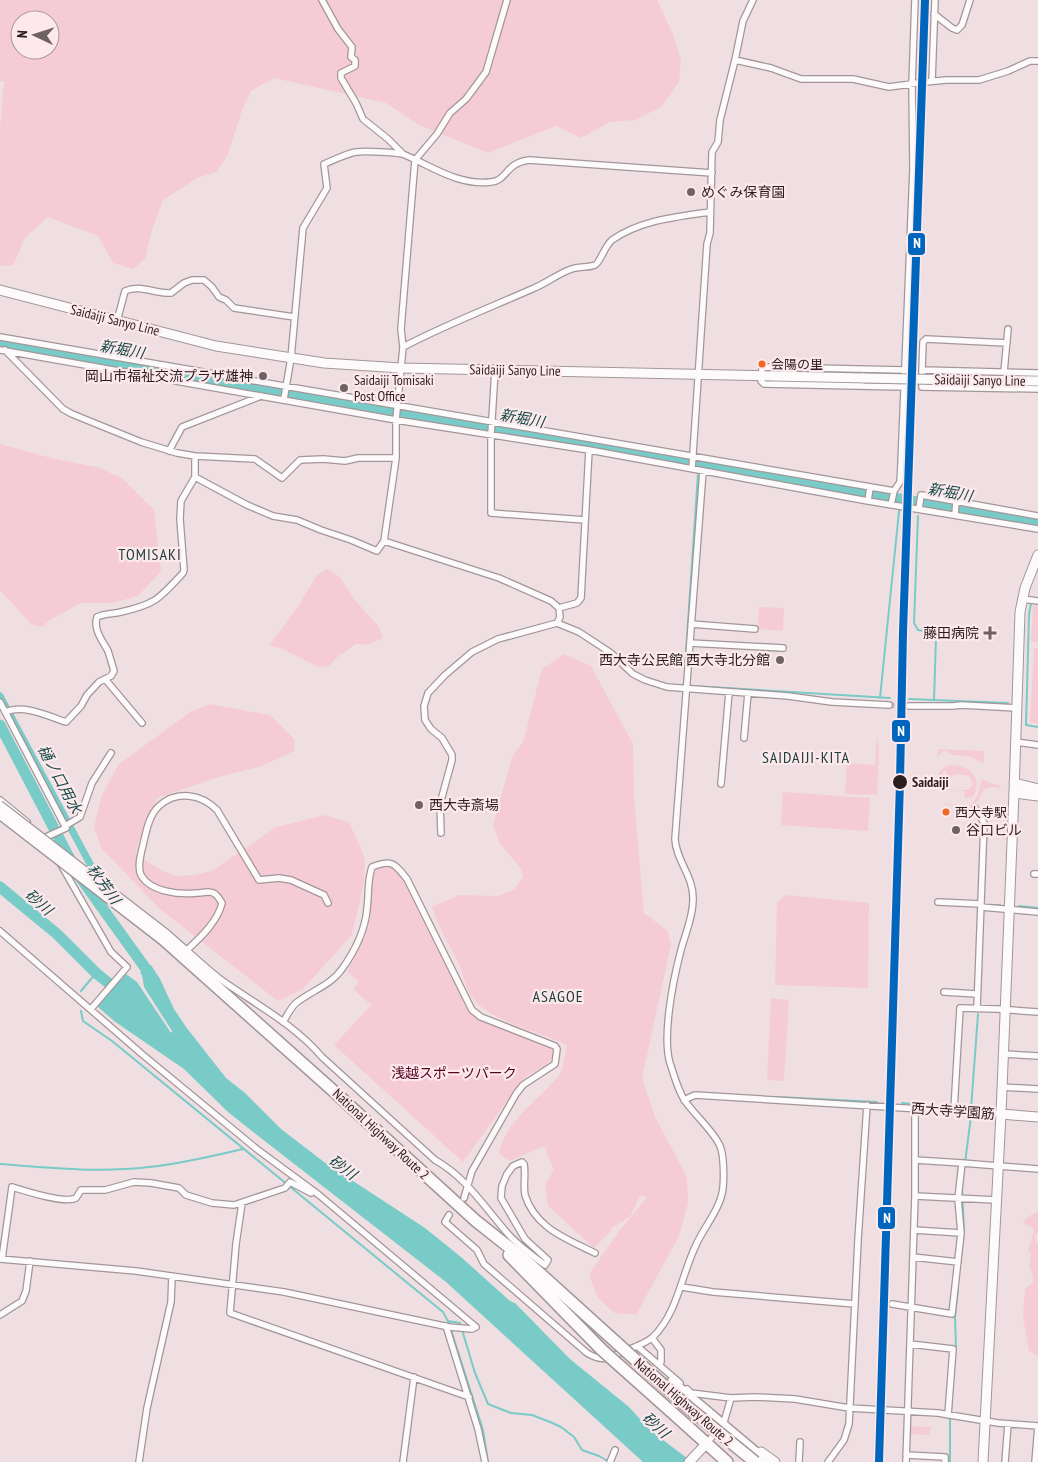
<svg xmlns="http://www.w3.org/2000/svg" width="1038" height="1462" viewBox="0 0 1038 1462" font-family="'PT Sans Narrow','Noto Sans JP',sans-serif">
	<rect width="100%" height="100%" fill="#f0dfe2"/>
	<path fill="#f5ccd5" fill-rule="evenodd" d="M0 0H657L673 34 681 60 679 82 661 107 635 120 609 122 581 138 556 126 488 153 419 125 386 103 274 78 251 91 242 110 228 154 217 172 199 177 163 200 152 230 145 259 133 269 113 263 98 236 48 217 25 238 13 265 0 266V127L4 81H0ZM20 20H50V50H20Z
		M0 444 55 459 97 467 122 478 154 510 161 571 138 596 112 603H81L50 620 42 627 32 625 0 590Z
		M327 569 340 577 355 600 379 627 383 638 368 645 356 644 336 658 329 666 318 667 280 648 269 646 299 605 317 575Z
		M1033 605 1038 606V642H1031Z
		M759 607 784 608 783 631 758 629Z
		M1034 648H1038V724L1030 722Z
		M564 654 591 666 633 744 634 798 644 913 668 931 671 945 642 1078 655 1117 687 1177 688 1203 679 1236 636 1315 614 1313 597 1297 589 1274 620 1230 647 1197 640 1196 630 1217 611 1228 612 1230 594 1248 548 1206 545 1184 554 1170 544 1146 510 1161 499 1154C505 1119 539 1102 559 1075 564 1068 565 1054 567 1045 541 1033 494 1022 475 1001 465 990 464 975 458 962 449 944 438 927 432 907L459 895 498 896 515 889 523 876 520 867 500 844 493 825 512 757 523 742 542 669Z
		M210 704 270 715 295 740 294 751 262 766 222 776 157 798 142 833 135 854 163 871 176 876 193 875 212 871 276 827 325 815 349 822 365 858 364 882 352 935 303 989 278 1001 161 910 102 849 94 828 101 797 118 765 190 712Z
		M877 736 879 750 877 795 845 794 847 763 875 765Z
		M938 749 984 751V764L969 756 952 755 946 751H943L937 758Z
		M950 765C969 764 984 779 973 797L965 798 964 791 945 790 946 785 951 790H968L973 785 969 776C956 773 954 773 946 781V771H943L942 789H936C936 777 938 769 950 765Z
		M984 780 990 783 1001 786V788L990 787 984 789 978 801 972 806 943 805V804L971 805 978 795 981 781Z
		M783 792 870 798 868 831 781 825Z
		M385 865 392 866 399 872 467 1008 473 1016 552 1046C559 1064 537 1068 526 1077 523 1079 520 1083 518 1086L463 1162 334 1045 371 1005 353 989 359 982 347 971 365 937 370 919 372 876 378 868Z
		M786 895 869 903 868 988 775 985 777 902Z
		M771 998 789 1000 784 1081 767 1080Z
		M1038 1212V1231L1035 1237 1038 1246V1360L1037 1355 1029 1351 1023 1317 1025 1289 1033 1282V1276L1029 1266 1031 1254 1028 1251 1034 1229 1023 1223C1025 1217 1032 1214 1038 1212Z
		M909 1426 931 1427 930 1435 909 1434Z"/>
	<path fill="#78cbc7" d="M151 965 160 979 174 1009 186 1027 226 1078 245 1093 281 1129 324 1162 425 1228 461 1257 510 1301 515 1303 570 1359 629 1407 650 1430 692 1462H643L446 1282 257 1135 228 1112 184 1069 114 1021 97 1006 126 974 137 982 171 1033 172 1031 144 987 142 975 140 973Z"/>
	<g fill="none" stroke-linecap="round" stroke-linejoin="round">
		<path stroke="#78cbc7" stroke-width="2" d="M900 502 901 499
			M918 516 914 623 918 630 931 632 936 638 934 700
			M1031 603 1029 615 1026 725 1038 727
			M685 667 698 474
			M693 686 890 698
			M880 698 899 511
			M909 699 1008 703
			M983 905H1000
			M1019 906 1038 908
			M81 991 96 973
			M81 1011 83 1021 112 1041 443 1312 450 1325
			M777 1097 877 1102
			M902 1103 931 1106
			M944 1107H947
			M959 1108 971 1109 978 1014
			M965 1163 971 1116
			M0 1164C49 1168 100 1173 149 1167 180 1164 212 1156 243 1149
			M961 1257 964 1230 962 1187
			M448 1321 460 1323 475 1373 488 1404 511 1413 532 1415 550 1422 561 1427 574 1437 582 1450 599 1456 608 1461
			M451 1330 483 1430 488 1462
			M956 1349 955 1316 958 1289
			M951 1411 954 1369
			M950 1462V1419"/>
		<path stroke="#78cbc7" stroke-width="7" d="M0 696 96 875"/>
		<path stroke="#78cbc7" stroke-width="11" d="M0 343 1038 523
			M0 725 72 863
			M80 877 154 980
			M0 887 57 934 96 973 121 993"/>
		<path stroke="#c8b8bb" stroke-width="5.5" stroke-dasharray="5.5 3" stroke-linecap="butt" d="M889 705 909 706"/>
		<defs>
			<path id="street" d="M322 0 338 29 352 47 351 57 355 60V66L341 73V78L356 103 363 119 388 139 403 154
				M934 14 952 28 957 30 962 25 970 0
				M735 60 771 68 801 79H853L889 87 918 83
				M932 81 935 0
				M926 82 946 80H979L1008 71 1030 61H1038
				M117 321 125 291C140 284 155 294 171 293L184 283 192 280H204L212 287 219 297 226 300 234 308 294 317
				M0 337 894 491
				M403 347C445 325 489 308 532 289 545 284 556 275 569 270 577 266 588 268 595 265 600 263 604 247 612 240 641 220 676 217 710 212
				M0 350 396 420 589 450 868 501 1038 529
				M5 350 63 409 72 414 141 442 177 453 195 456 255 459 282 478 300 460 323 459 345 461 358 458H396
				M495 370 491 435V513L585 520
				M922 370 923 342 926 339 1007 343
				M1004 372 1008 329
				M1038 373 922 370V387L1038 389
				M904 387 764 384 761 381 762 369 765 367 904 370
				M284 399 291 358 303 228 327 188 324 164C334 160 345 154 356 152 363 151 399 152 405 155 433 167 459 186 491 182 507 181 505 163 529 160L712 173
				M169 451 182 427 261 396
				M692 469 707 244 710 233 712 152 718 142 720 120 735 60 743 21 753 0
				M195 477 247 505 273 516 297 520 321 530 351 540 377 551 384 541 396 458V420L403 347 401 329 415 160 437 134 450 113 466 99 486 72 507 0
				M868 501 870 487
				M891 505 894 491 900 482 901 464 913 169 912 84 915 0
				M919 509 921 495 1038 516
				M955 515 956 501
				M384 541 499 578 551 601 559 608 577 603 581 598 589 450
				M1022 599 1038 601
				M557 623 560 617 559 608
				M691 624 755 629
				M690 643 783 648
				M105 679 142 723
				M0 702 66 828 46 837
				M909 706H953L961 705 1017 708
				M6 712C24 704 48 716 66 722L81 706 87 695 99 682 111 676 114 671C112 664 110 657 108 651 102 640 93 629 97 617 105 613 113 614 121 612 156 604 159 599 183 573L184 570 180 519 181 501 195 477V456
				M744 738 748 693
				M1016 742 1038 745
				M721 784 729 692
				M0 800 27 822
				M975 808 984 823 977 1009
				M65 826 80 817 92 783 111 753
				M441 833 440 804 452 760V755L442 738 431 729 425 720 424 706 428 693 445 675 472 652 498 639 557 623 579 632 611 653 633 674 645 680 667 687 788 696 832 702 889 705
				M60 863 111 952 127 967 91 1009
				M1034 874H1038
				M938 902 981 904
				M981 907 1038 912
				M0 931 143 1055 258 1150 319 1195 476 1327
				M167 933C185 948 202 965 220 979 255 1004 294 1024 322 1057L435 1160C466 1177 486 1209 509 1235 519 1246 533 1256 545 1265L548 1260 525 1239 501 1198 502 1186 507 1174 513 1166 522 1162 524 1164C526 1174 523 1185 525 1195 535 1228 567 1239 595 1253
				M187 950C201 937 218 921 222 903 220 900 218 896 215 894 210 890 203 893 197 893 180 895 150 892 141 875 137 867 141 853 143 845 146 832 149 815 159 806 177 790 201 794 217 810L259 880 279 878 291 880 324 895 328 903
				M944 992 977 994
				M283 1022C287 1016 291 1007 296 1003 311 991 331 985 342 969 355 951 365 931 367 909 369 895 367 881 372 867 392 859 394 863 407 879L472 1010 481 1017 555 1046 557 1049 555 1064 523 1085 516 1094 472 1171 464 1198
				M1003 1054 1038 1056
				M1001 1087 1038 1089
				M684 1100 695 1095 1001 1114
				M915 1108V1160
				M954 1110 960 1008 997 1009 1038 1012
				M915 1196V1160L962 1163
				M242 1203 236 1244 230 1313 469 1397
				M449 1215 445 1222 477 1250 484 1264 587 1353C602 1362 608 1359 622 1352 632 1348 645 1344 653 1337 678 1312 681 1276 696 1245 704 1227 721 1208 723 1188 724 1178 724 1155 720 1146 715 1133 694 1114 685 1101 678 1091 674 1075 670 1063 662 1037 673 981 680 954 684 936 693 919 693 900 694 876 676 861 675 839L703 471
				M914 1230 961 1233 958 1199 962 1163 1038 1169
				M913 1257 958 1262
				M0 1259 136 1271 284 1292 449 1327 472 1329 476 1327
				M2 1259 12 1187C25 1191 65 1204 76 1198L81 1190H105L134 1182 151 1183 179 1188 186 1195 212 1203 234 1205 285 1188 290 1182 311 1193
				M682 1287 713 1292 855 1304
				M892 1304 952 1314 961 1233
				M0 1315 22 1301 26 1291 30 1261
				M446 1326 478 1429 485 1462
				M652 1338 661 1350V1362L659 1364
				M910 1344 953 1349 948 1415
				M637 1346 680 1383
				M687 1389 691 1393 731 1398
				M707 1443 724 1422 731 1398 755 1397 795 1399 849 1408 938 1413 998 1423 1038 1426
				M906 1455 945 1457V1462
				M139 1462 147 1408 171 1302 172 1276
				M403 1462 414 1377
				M610 1462 615 1450
				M799 1462 800 1442
				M828 1462 844 1440 849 1424 858 1240 867 1105
				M906 1462 915 1196 996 1200
				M1005 1462 1008 1424
				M1035 1462 1038 1426"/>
			<path id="secondary" d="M1001 1114 1038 1117
				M761 1452 775 1462
				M689 1462 707 1443
				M983 1462 1001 1114 1014 793"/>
			<path id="primary" d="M0 290 216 346 324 363 401 368 864 378
				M960 380 1038 381
				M1038 555 1025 588 1020 612 1014 793 1038 796
				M1014 783 1038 789"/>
			<path id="highway" d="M163 939 329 1087 476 1221 524 1259 618 1344
				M509 1255 602 1350
				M672 1383 766 1462
				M685 1424 727 1462"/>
		</defs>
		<use href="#street" stroke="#a29698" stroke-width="8"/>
		<use href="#secondary" stroke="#a29698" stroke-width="11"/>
		<use href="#primary" stroke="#a29698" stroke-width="11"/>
		<use href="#highway" stroke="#a29698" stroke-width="14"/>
		<use href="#street" stroke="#fdfafb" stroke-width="5.5"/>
		<use href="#secondary" stroke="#fdfafb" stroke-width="9"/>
		<use href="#primary" stroke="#fdfafb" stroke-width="9"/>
		<use href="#highway" stroke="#fdfafb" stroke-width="11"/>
		<defs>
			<path id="street-bridge" d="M0 804 167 933"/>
			<path id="primary-bridge" d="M864 378 960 380"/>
			<path id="highway-bridge" d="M0 813 163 939
				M618 1344 690 1409 755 1462
				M602 1350 685 1424"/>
		</defs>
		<use href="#street-bridge" stroke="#a29698" stroke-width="8" stroke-linecap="butt"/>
		<use href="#primary-bridge" stroke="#a29698" stroke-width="11" stroke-linecap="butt"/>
		<use href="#highway-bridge" stroke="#a29698" stroke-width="14" stroke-linecap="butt"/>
		<use href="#street-bridge" stroke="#fdfafb" stroke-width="5.5"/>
		<use href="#primary-bridge" stroke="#fdfafb" stroke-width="9"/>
		<use href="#highway-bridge" stroke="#fdfafb" stroke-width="11"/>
		<defs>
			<path id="rail-1" d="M879 1462 900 782 903 632 925 0"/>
		</defs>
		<use href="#rail-1" stroke="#fde8ec" stroke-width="11"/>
		<use href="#rail-1" stroke="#0065bd" stroke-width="8"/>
	</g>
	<g fill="#6f6264" stroke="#fde8ec" stroke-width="2">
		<circle cx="691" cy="192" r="5"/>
		<circle cx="263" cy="376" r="5"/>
		<circle cx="344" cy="388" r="5"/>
		<path d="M987.5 625.5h5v5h5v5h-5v5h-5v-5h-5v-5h5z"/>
		<circle cx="780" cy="660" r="5"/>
		<circle cx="419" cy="805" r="5"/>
		<circle cx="956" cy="830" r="5"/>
	</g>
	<g fill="#f26522" stroke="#fde8ec" stroke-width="2">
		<circle cx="762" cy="364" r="4.5"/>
		<circle cx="946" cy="812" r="4.5"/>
	</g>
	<circle fill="#291e20" stroke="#fde8ec" stroke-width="2" cx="900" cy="782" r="8"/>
	<g text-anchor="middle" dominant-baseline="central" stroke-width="4.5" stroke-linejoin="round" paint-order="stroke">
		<g font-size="13" fill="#291e20" stroke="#fde8ec" text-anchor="start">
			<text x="771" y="364">会陽の里</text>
			<text x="955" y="812">西大寺駅</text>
		</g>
		<g font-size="14" fill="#291e20" stroke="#fde8ec" text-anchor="start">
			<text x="701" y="192">めぐみ保育園</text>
			<text x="253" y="376" text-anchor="end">岡山市福祉交流プラザ雄神</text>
			<text x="354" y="380">Saidaiji Tomisaki<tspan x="354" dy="16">Post Office</tspan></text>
			<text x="979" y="633" text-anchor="end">藤田病院</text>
			<text x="770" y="660" text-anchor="end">西大寺公民館 西大寺北分館</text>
			<text x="429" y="805">西大寺斎場</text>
			<text x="966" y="830">谷口ビル</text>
		</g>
		<g font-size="14" fill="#291e20" stroke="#fde8ec">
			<text transform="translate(115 320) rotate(14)">Saidaiji Sanyo Line</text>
			<text transform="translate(515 370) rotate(1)">Saidaiji Sanyo Line</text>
			<text transform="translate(980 380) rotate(1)">Saidaiji Sanyo Line</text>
			<text transform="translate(953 1111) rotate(4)">西大寺学園筋</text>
			<text transform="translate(381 1134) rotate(43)">National Highway Route 2</text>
			<text transform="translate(684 1402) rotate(41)">National Highway Route 2</text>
		</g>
		<g font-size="14" font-weight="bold" fill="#291e20" stroke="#fde8ec" text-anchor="start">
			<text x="912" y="782">Saidaiji</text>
		</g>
		<g font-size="14" fill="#540425" stroke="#fde8ec">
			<text x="454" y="1073">浅越スポーツパーク</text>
		</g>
		<g font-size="15" font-style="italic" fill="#154b48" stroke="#fde8ec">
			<text transform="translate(122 349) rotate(10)">新堀川</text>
			<text transform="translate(522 418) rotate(10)">新堀川</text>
			<text transform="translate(950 492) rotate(10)">新堀川</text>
			<text transform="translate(60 779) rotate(62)">樋ノ口用水</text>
			<text transform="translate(104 884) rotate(54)">秋芳川</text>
			<text transform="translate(39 902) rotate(41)">砂川</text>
			<text transform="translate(343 1167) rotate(36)">砂川</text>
			<text transform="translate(656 1425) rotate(42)">砂川</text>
		</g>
		<g font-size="16" letter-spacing="1" fill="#1a3c3a" stroke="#fde8ec">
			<text x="150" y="554">TOMISAKI</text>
			<text x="806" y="757">SAIDAIJI-KITA</text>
			<text x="558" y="996">ASAGOE</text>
		</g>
	</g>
	<g stroke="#fde8ec" stroke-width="2">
		<rect x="907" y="232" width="19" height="24" rx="5" fill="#0065bd"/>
		<rect x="891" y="719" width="20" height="24" rx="5" fill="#0065bd"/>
		<rect x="877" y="1206" width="19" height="24" rx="5" fill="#0065bd"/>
	</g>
	<g font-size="14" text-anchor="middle" font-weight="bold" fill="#fff">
		<text x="917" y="248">N</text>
		<text x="901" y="736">N</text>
		<text x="887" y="1223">N</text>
	</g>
	<g transform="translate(35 35) rotate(274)"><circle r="24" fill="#fde8ec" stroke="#a8979a"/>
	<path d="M0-4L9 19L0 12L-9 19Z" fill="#6f6264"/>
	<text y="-8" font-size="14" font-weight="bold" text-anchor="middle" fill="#291e20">N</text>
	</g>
</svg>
